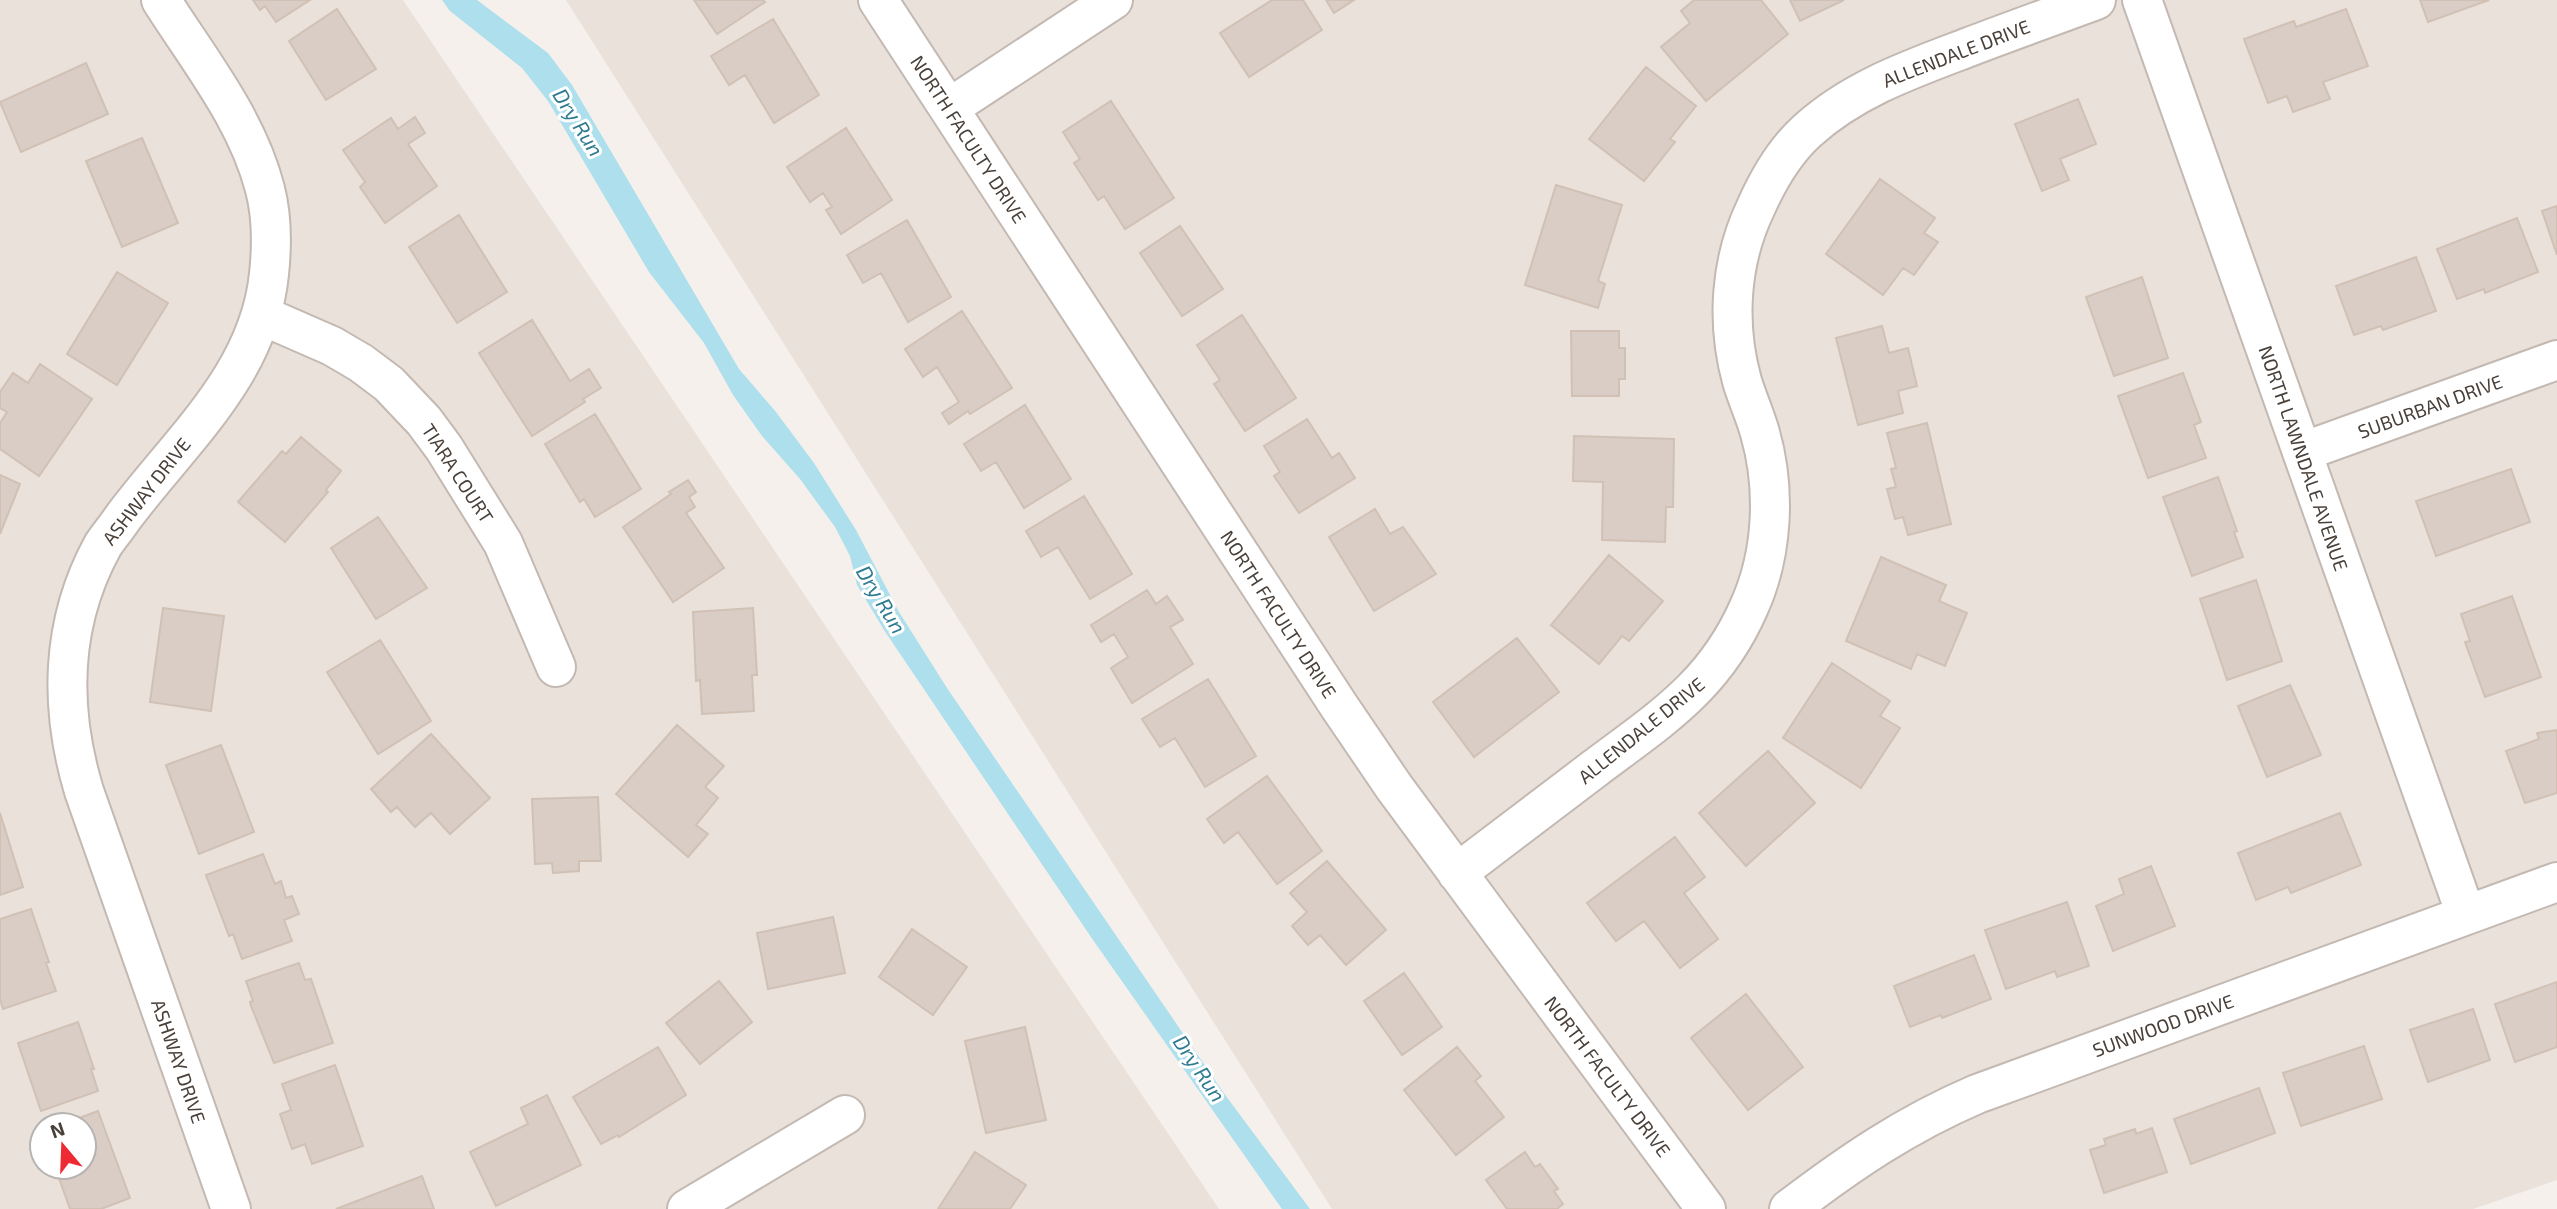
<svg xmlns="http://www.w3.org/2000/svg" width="2557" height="1209" viewBox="0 0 2557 1209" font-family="'Exo 2',sans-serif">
	<rect width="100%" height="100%" fill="#f5f0ec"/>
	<path fill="#e9e1da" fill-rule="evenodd" d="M0 0H403L1219 1209H0ZM42 1125H84V1167H42Z
		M566 0H2557V1180L2473 1209H1332Z"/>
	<path fill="#addfed" d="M442 0H477L548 53 572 85 739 369 776 412 814 463 856 530 899 612 947 688 1223 1092 1310 1209H1282L1093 940 884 630 857 585 850 556 835 527 800 479 762 436 733 395 704 343 649 272 548 101 522 68 450 11Z"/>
	<path fill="#d9cdc5" stroke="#d1c1b5" stroke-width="2" d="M253 0H310L276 22 265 6 260 10Z
		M694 0H763L765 2 717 34Z
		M1272 0H1303L1322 30 1249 77 1220 33Z
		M1326 0H1354L1334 13Z
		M1694 0H1761L1788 34 1706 101 1661 47 1690 23 1681 11Z
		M1790 0H1844L1800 21Z
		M2420 0H2489L2428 22Z
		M337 9 376 69 326 100 289 41Z
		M2346 9 2368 66 2323 82 2330 99 2293 112 2287 96 2268 103 2244 39 2294 21 2296 27Z
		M773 19 819 95 774 123 745 75 729 85 711 56Z
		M86 63 108 114 21 152 0 102Z
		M1646 67 1696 106 1670 139 1675 142 1644 181 1589 139Z
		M2078 99 2096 144 2060 159 2069 180 2042 191 2015 124Z
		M1111 101 1174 198 1125 229 1104 196 1098 200 1074 163 1080 159 1063 132Z
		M415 117 425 133 408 144 437 186 385 223 360 187 365 182 343 150 391 118 398 129Z
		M846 128 892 200 841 234 826 210 832 207 823 193 810 202 787 167Z
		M142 138 178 223 122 247 86 161Z
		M1880 179 1935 218 1924 233 1938 242 1914 275 1903 268 1883 295 1826 254Z
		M1556 185 1622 205 1598 281 1605 284 1598 308 1525 285Z
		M2557 206V255L2542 211Z
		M459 215 507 292 457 323 409 247Z
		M2517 218 2538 272 2485 293 2484 289 2457 299 2437 249Z
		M907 220 951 297 908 322 881 273 863 283 847 255Z
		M1180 226 1223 289 1182 316 1140 253Z
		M2416 257 2436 311 2383 330 2381 326 2354 335 2336 286Z
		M117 272 168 303 117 385 67 354Z
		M2142 277 2168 358 2114 376 2086 297Z
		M962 311 1012 388 970 414 968 411 949 424 942 413 959 402 937 367 923 377 905 349Z
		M1242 315 1296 398 1245 431 1214 384 1220 380 1197 345Z
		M532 320 570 381 589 369 601 388 583 399 585 402 532 436 479 353Z
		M1882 326 1889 353 1908 348 1917 386 1898 391 1903 413 1858 425 1836 338Z
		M1571 331H1619V348H1625V379H1619V396H1572Z
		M40 364 92 399 39 476 0 449V423L7 412 0 408V392L13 373 28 383Z
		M2183 373 2201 422 2194 425 2206 458 2148 478 2118 396Z
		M1025 405 1071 479 1024 508 996 462 981 471 964 444Z
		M595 414 641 489 595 517 584 499 580 502 545 444Z
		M1307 419 1332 458 1339 453 1355 478 1299 513 1274 476 1280 472 1264 446Z
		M1927 423 1951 524 1908 535 1903 517 1895 519 1887 489 1896 487 1891 469 1896 468 1887 433Z
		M1574 436 1674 439 1673 507H1666L1665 542 1602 540 1603 482 1573 481Z
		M301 437 341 471 326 490 328 492 285 542 238 502 282 451 286 454Z
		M2511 469 2530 522 2436 556 2416 501Z
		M0 475 20 484 0 534Z
		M2218 477 2237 531 2234 532 2243 557 2192 576 2163 497Z
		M688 480 696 492 689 497 695 507 686 513 724 568 673 602 623 527 671 494 669 492Z
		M1084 496 1132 574 1090 599 1058 547 1041 557 1026 531Z
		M1375 509 1390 534 1403 527 1436 574 1374 611 1329 537Z
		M378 517 427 588 376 619 331 548Z
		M1609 555 1663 601 1629 641 1622 636 1599 664 1551 625Z
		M1881 557 1946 585 1939 601 1967 613 1945 666 1917 654 1911 669 1846 641Z
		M2256 580 2282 661 2227 680 2200 599Z
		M1147 590 1156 604 1167 596 1183 620 1170 627 1193 664 1132 703 1111 668 1128 657 1114 634 1101 642 1091 625Z
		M2512 596 2541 677 2485 697 2465 642 2470 641 2461 614Z
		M163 608 224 616 211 711 150 702Z
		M753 608 757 675H752L754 711 702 714 700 680 696 681 693 612Z
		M1517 638 1559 692 1474 757 1433 702Z
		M380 640 431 721 378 754 327 672Z
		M1832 663 1890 701 1880 716 1900 728 1861 788 1783 738Z
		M1208 679 1256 756 1205 787 1175 738 1160 747 1142 719Z
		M2290 685 2321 755 2267 777 2238 706Z
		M677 725 724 766 705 787 718 798 696 825 708 834 688 857 616 794Z
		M2557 730V793L2525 803 2506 751 2539 739 2537 733Z
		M431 734 490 798 450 834 431 813 415 827 397 807 391 812 371 789Z
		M221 745 254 832 199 854 166 765Z
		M1768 751 1815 803 1746 866 1699 813Z
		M1267 776 1322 851 1277 884 1238 832 1224 843 1207 819Z
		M598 797 601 861H579V871L553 873 552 863 535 864 532 799Z
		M0 813 23 887 0 895Z
		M2340 813 2361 865 2291 893 2288 887 2256 900 2238 853Z
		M1675 837 1705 877 1684 893 1718 939 1680 968 1644 921 1616 941 1587 903Z
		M263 854 275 884 281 881 286 898 292 896 299 914 284 920 292 941 242 959 233 934 229 936 206 875Z
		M1327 861 1386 930 1346 965 1320 935 1308 945 1292 926 1307 912 1290 893Z
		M2151 866 2175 926 2113 951 2096 906 2124 894 2119 879Z
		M2067 902 2089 966 2057 977 2055 971 2006 989 1985 930Z
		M31 909 49 962 46 963 56 991 3 1009 0 999V919Z
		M833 917 845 973 768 989 757 933Z
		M912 929 967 967 933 1015 879 977Z
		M1974 955 1991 999 1942 1018 1941 1015 1910 1027 1894 986Z
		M299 963 305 980 311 979 333 1043 274 1063 251 1006 250 1002 253 1001 246 981Z
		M1404 973 1442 1027 1402 1055 1364 1001Z
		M719 981 752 1022 700 1064 666 1023Z
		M2557 982V1047L2515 1062 2495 1004Z
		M1746 994 1803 1067 1748 1110 1691 1038Z
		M2473 1009 2490 1060 2428 1082 2410 1030Z
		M78 1022 94 1069H91L98 1091 41 1111 18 1043Z
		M1025 1027 1046 1120 986 1133 965 1041Z
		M2364 1046 2382 1099 2301 1126 2283 1073Z
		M658 1047 686 1095 619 1137 618 1135 601 1144 573 1097Z
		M1457 1047 1481 1076 1475 1081 1504 1117 1456 1155 1404 1090Z
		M335 1065 363 1146 312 1164 305 1144 292 1149 280 1114 291 1110 282 1084Z
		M2259 1088 2275 1133 2191 1164 2174 1119Z
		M547 1095 581 1165 496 1206 470 1152 528 1124 521 1108Z
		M98 1111 130 1198 101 1209H70L55 1167H84V1125H60Z
		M2152 1128 2167 1172 2104 1193 2090 1150 2106 1145 2104 1139 2135 1129 2136 1134Z
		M975 1152 1026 1185 1010 1209H938Z
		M1525 1152 1535 1167 1540 1164 1558 1189 1554 1191 1563 1204 1557 1209H1507L1486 1180Z
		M422 1176 434 1209H336Z"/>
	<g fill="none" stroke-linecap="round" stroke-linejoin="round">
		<defs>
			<path id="street" d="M161 0C199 60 247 119 265 189 272 216 272 246 269 274 259 375 179 442 122 519 116 528 109 536 103 545 60 623 59 708 84 791L231 1209
				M878 0 1339 706 1394 787 1706 1209
				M2142 0 2466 915
				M949 108 1113 0
				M261 315 332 346 361 363 389 384 424 421 444 448 503 543 556 667
				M2302 452 2557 360
				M1457 873C1503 838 1549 803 1594 769 1660 719 1714 687 1749 607 1773 554 1776 489 1760 433 1755 415 1747 398 1742 381 1726 323 1730 261 1756 207 1768 180 1784 152 1807 131 1853 89 1911 69 1969 47 2011 31 2053 16 2096 0
				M687 1209 845 1115
				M1789 1209C1851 1162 1905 1125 1977 1094L2557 882"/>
		</defs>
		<use href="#street" stroke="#c3b9b2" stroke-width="42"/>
		<use href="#street" stroke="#fff" stroke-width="38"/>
	</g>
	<g text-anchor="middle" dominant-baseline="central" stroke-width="6" stroke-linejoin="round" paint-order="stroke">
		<g font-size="19" fill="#49403a" stroke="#fff">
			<text transform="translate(1956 53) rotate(-21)">ALLENDALE DRIVE</text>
			<text transform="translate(969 139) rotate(57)">NORTH FACULTY DRIVE</text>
			<text transform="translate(2430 406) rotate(-20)">SUBURBAN DRIVE</text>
			<text transform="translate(2304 458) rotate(71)">NORTH LAWNDALE AVENUE</text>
			<text transform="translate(458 473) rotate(57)">TIARA COURT</text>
			<text transform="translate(146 491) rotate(-52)">ASHWAY DRIVE</text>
			<text transform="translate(1279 614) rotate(57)">NORTH FACULTY DRIVE</text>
			<text transform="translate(1641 730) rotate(-39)">ALLENDALE DRIVE</text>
			<text transform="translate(2163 1025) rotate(-20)">SUNWOOD DRIVE</text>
			<text transform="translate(179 1061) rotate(71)">ASHWAY DRIVE</text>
			<text transform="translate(1608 1076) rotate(53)">NORTH FACULTY DRIVE</text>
		</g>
		<g font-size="21" font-style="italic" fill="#2f7b91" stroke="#fff">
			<text transform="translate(579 122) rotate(58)">Dry Run</text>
			<text transform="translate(882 599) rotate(59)">Dry Run</text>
			<text transform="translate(1200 1068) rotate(56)">Dry Run</text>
		</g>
	</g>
	<g transform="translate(63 1146) rotate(341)"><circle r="33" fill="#ffffff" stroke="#b6b3b0" stroke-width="2"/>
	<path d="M0-5L12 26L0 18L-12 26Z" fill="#ee2a32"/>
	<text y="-10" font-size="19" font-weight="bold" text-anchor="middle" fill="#49403a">N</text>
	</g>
</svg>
